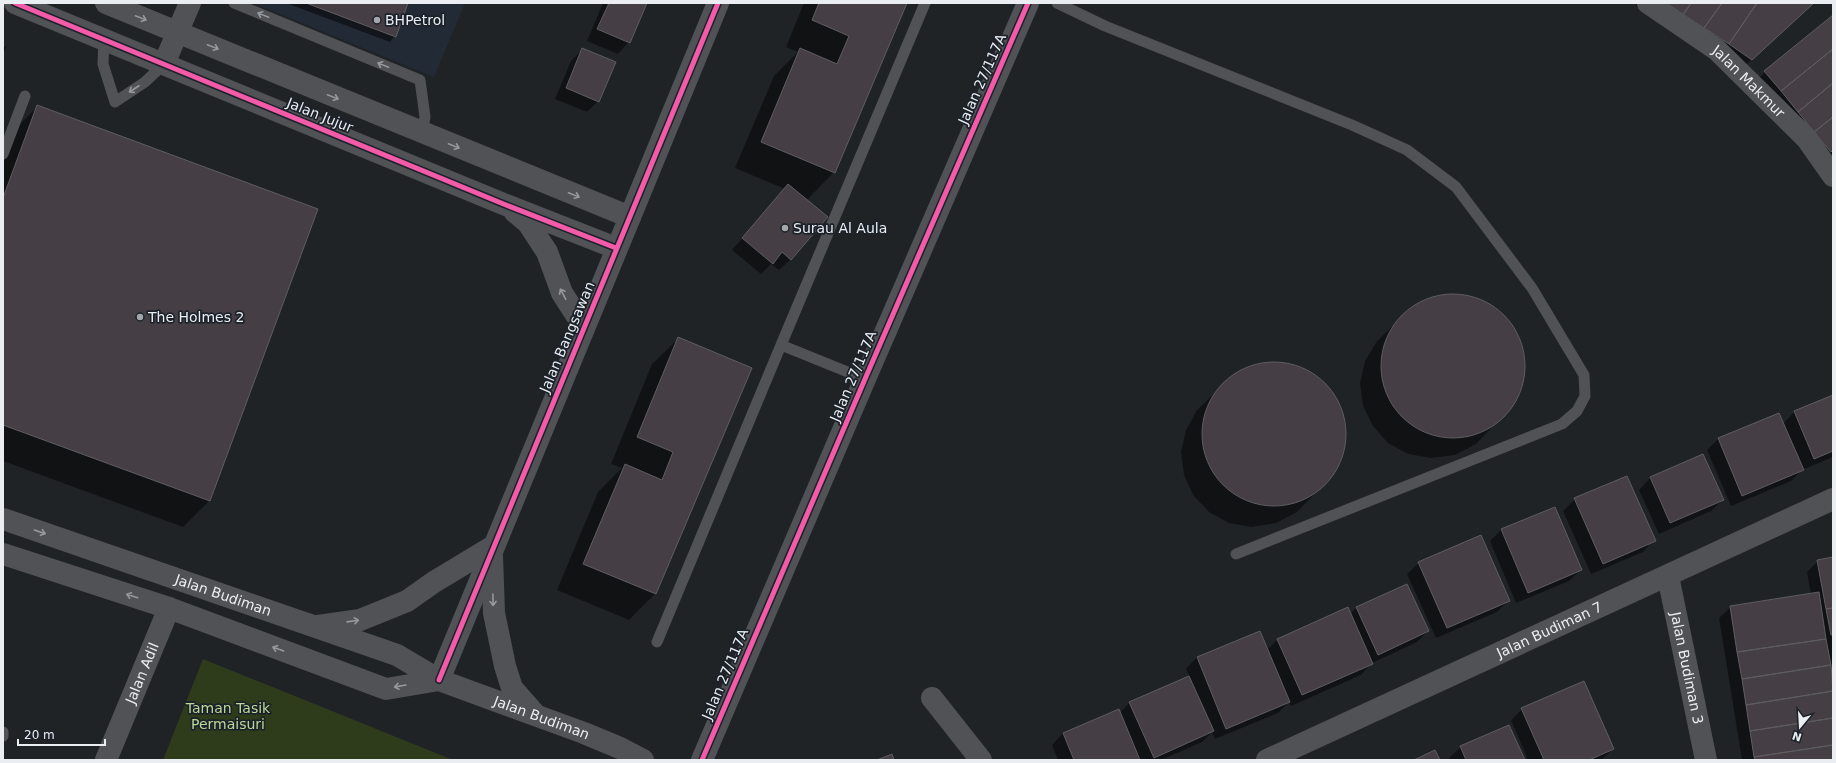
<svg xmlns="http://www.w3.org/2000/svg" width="1836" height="763" viewBox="0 0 1836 763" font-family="'DejaVu Sans',sans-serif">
	<rect width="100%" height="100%" fill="#202326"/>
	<path fill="#222a36" d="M253 3H465L434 77Z"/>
	<path fill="#2f3c1c" d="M203 659 453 760H163Z"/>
	<path fill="#0007" d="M286 3H407L395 36 390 42Z
		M603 3H646L629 42 618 54 587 41Z
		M804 3H905L834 172 808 199 801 196 791 259 779 270 771 264 761 274 732 250 785 189 735 168 774 76 798 52 786 47Z
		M1634 3H1813L1740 70Z
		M1833 16V179L1754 83 1765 72Z
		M3 46 6 47 3 54Z
		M582 50 598 101 587 112 555 99 571 61Z
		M37 107 209 501 183 527 3 461V154L11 133Z
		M1459 294 1482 301 1503 314 1518 334 1525 357 1523 381 1514 404 1476 444 1455 455 1431 458 1408 454 1388 443 1373 426 1363 406 1360 383 1365 361 1377 341 1415 305 1436 296Z
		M679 338 750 368 656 593 629 620 557 590 598 492 622 468 611 464 652 364Z
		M1280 363 1303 369 1324 383 1338 402 1346 426 1344 450 1335 473 1297 512 1276 523 1251 527 1229 523 1209 512 1193 495 1184 475 1181 452 1186 430 1197 410 1235 374 1256 365Z
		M1833 396V457L1802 470 1791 481 1731 506 1707 450 1718 439 1779 415 1783 424 1794 412Z
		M1703 455 1723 500 1711 511 1659 534 1639 490 1650 478Z
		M1575 499 1654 540 1643 552 1591 574 1563 511Z
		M1555 508 1581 570 1569 581 1516 603 1490 541 1501 530Z
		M1833 558V760H1742L1719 618 1731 607 1811 595 1807 572 1818 561Z
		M1419 563 1509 600 1497 612 1436 638 1407 574Z
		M1406 585 1428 631 1417 642 1372 663 1361 675 1291 706 1289 702 1278 713 1215 739 1212 732 1202 742 1161 760H1058L1052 745 1063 733 1118 711 1120 713 1129 703 1190 677 1186 669 1197 657 1267 650 1278 639 1350 614 1356 608Z
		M1522 709 1613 749 1601 760H1528L1511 720Z
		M1461 747 1523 760H1450L1449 758Z"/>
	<path fill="#453f45" stroke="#5e5d5f" d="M306 3H408L396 37Z
		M609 3H647L630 43 597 29Z
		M819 3H907L835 173 761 142 800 48 837 64 849 36 812 20Z
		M1664 3H1691L1683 15Z
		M1691 3H1722L1704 28 1683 15Z
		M1722 3H1757L1729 44 1704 28Z
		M1757 3H1814L1752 60 1729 44Z
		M1833 15V49L1781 91 1764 71Z
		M582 48 616 62 599 102 566 88Z
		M1833 49V83L1798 112 1781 91Z
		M1833 83V117L1814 132 1798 112Z
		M37 105 318 209 210 501 3 425V198Z
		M1833 117V150L1831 152 1814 132Z
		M788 184 828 217 791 260 782 252 773 264 742 238Z
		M1381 366a72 72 0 1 1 144 0a72 72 0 1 1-144 0Z
		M678 337 752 368 656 594 583 564 625 464 662 480 673 452 637 437Z
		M1202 434a72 72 0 1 1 144 0a72 72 0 1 1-144 0Z
		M1833 395V451L1814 459 1794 411Z
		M1779 413 1804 470 1742 496 1718 438Z
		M1703 454 1724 500 1670 523 1650 477Z
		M1627 476 1656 541 1603 564 1574 498Z
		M1555 507 1582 570 1528 593 1501 529Z
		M1481 535 1510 601 1447 628 1418 562Z
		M1833 557V608L1826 609 1817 560Z
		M1407 584 1429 631 1378 655 1356 607Z
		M1819 592 1826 639 1737 652 1730 606Z
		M1348 607 1373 664 1302 695 1277 639Z
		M1833 608V635H1831L1826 609Z
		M1260 631 1290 702 1226 729 1197 657Z
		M1826 639 1831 665 1742 679 1737 652Z
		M1831 665 1833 691 1746 705 1742 679Z
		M1189 676 1214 731 1154 758 1129 702Z
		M1584 681 1614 749 1589 760H1544L1521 708Z
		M1833 691V718L1750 731 1746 705Z
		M1119 709 1140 760H1074L1063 733Z
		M1833 718V745L1754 757 1750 731Z
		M1509 725 1525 760H1466L1460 746Z
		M1833 745V760H1755L1754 757Z
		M1435 750 1440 760H1414Z
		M892 754 894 760H877Z"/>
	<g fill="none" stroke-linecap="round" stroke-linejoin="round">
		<path stroke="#505256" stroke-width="11" d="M234 3 420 80 425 117 422 133
			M1057 3 1105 26 1352 125 1407 150 1456 187 1532 288 1584 375 1585 396 1577 411 1562 424 1236 554
			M104 39 103 64 115 102 145 82 164 64
			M3 154 25 96
			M865 379 781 345 925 3
			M657 642 781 345
			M3 732V736"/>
		<g stroke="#505256" stroke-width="22">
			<path id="s1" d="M1648 3 1717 50 1807 139 1833 176"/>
			<path d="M164 64 190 3"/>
			<path d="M630 217 718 3"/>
			<path id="s2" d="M1668 576 1706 760"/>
			<path d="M932 698 981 760"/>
			<path id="s3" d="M106 760 169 608"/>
			<path d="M702 760 865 379 1028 3"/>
			<path id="s4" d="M1267 760 1833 499"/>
		</g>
		<g stroke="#505256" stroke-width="22">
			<path d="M15 3 506 205 616 248"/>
			<path d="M106 3 630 217 439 680"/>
			<path d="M515 212 528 223 547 252 562 293 584 327"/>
			<path id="s5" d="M3 519 397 655 439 680 584 733 620 748 643 760"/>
			<path d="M3 554 169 608 386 689 439 680"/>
			<path d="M492 556 494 613 505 666 512 688 534 713"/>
			<path d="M318 626 360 620 407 601 434 582 492 547"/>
		</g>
		<defs>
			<path id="cycleway" d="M15 3 506 205 616 248
				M439 680 718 3
				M702 760 865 379 1028 3"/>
		</defs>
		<use href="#cycleway" stroke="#1c222a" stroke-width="8"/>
		<use href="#cycleway" stroke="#f35aa7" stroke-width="5"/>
	</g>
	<defs><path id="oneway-shaft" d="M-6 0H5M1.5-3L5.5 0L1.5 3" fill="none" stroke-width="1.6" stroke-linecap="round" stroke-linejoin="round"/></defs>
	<g stroke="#95989d">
		<use href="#oneway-shaft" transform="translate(263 15) rotate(-158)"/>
		<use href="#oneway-shaft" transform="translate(141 18) rotate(22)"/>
		<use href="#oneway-shaft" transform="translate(213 47) rotate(22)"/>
		<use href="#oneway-shaft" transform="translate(383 65) rotate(-158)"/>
		<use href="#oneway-shaft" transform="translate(134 89) rotate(147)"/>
		<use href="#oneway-shaft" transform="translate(333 97) rotate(22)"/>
		<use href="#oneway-shaft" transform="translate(454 146) rotate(22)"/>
		<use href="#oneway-shaft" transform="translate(574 195) rotate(22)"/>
		<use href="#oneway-shaft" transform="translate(563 294) rotate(-118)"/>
		<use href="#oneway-shaft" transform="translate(40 532) rotate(19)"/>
		<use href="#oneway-shaft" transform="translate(132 596) rotate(-162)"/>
		<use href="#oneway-shaft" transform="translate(493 600) rotate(89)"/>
		<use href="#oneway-shaft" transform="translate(353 621) rotate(-8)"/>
		<use href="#oneway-shaft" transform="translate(278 649) rotate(-160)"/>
		<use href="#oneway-shaft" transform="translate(400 686) rotate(170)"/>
	</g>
	<g fill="#a3a7ab" stroke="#1c222a" stroke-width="1.5">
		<circle cx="377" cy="20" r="4"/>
		<circle cx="785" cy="228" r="4"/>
		<circle cx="140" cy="317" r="4"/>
	</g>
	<g text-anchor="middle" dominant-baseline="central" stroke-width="3.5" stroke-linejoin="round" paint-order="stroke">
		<g font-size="14" fill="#eaeef3" stroke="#1c222a" text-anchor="start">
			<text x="385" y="20">BHPetrol</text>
			<text x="793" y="228">Surau Al Aula</text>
			<text x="148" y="317">The Holmes 2</text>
		</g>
		<g font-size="14" fill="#eaeef3" stroke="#1c222a">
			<text transform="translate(982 79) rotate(-66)">Jalan 27/117A</text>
			<text stroke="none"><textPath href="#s1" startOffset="128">Jalan Makmur</textPath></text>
			<text transform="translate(320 115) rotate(22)">Jalan Jujur</text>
			<text transform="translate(567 337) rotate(-67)">Jalan Bangsawan</text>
			<text transform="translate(853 376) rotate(-67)">Jalan 27/117A</text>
			<text stroke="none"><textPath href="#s5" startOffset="233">Jalan Budiman</textPath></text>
			<text stroke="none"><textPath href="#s4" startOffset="311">Jalan Budiman 7</textPath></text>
			<text stroke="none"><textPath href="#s2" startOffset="94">Jalan Budiman 3</textPath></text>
			<text stroke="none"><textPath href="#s3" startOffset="94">Jalan Adil</textPath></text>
			<text transform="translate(725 674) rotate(-67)">Jalan 27/117A</text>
			<text stroke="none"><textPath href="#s5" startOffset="575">Jalan Budiman</textPath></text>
		</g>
		<g font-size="14" fill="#bbd896" stroke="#1c222a">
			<text x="228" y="708">Taman Tasik<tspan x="228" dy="16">Permaisuri</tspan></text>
		</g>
	</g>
	<rect width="1836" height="763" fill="none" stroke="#eaeef3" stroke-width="8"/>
	<g transform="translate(1800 727) rotate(198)" stroke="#1c222a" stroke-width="3" paint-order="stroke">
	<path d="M0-3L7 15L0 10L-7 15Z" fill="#eaeef3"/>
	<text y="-6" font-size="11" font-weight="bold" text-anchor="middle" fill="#eaeef3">N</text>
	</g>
	<path d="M18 739v6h87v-6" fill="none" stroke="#eaeef3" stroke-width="2"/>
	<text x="24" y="739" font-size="12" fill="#eaeef3" stroke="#1c222a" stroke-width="3" paint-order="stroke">20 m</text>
</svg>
